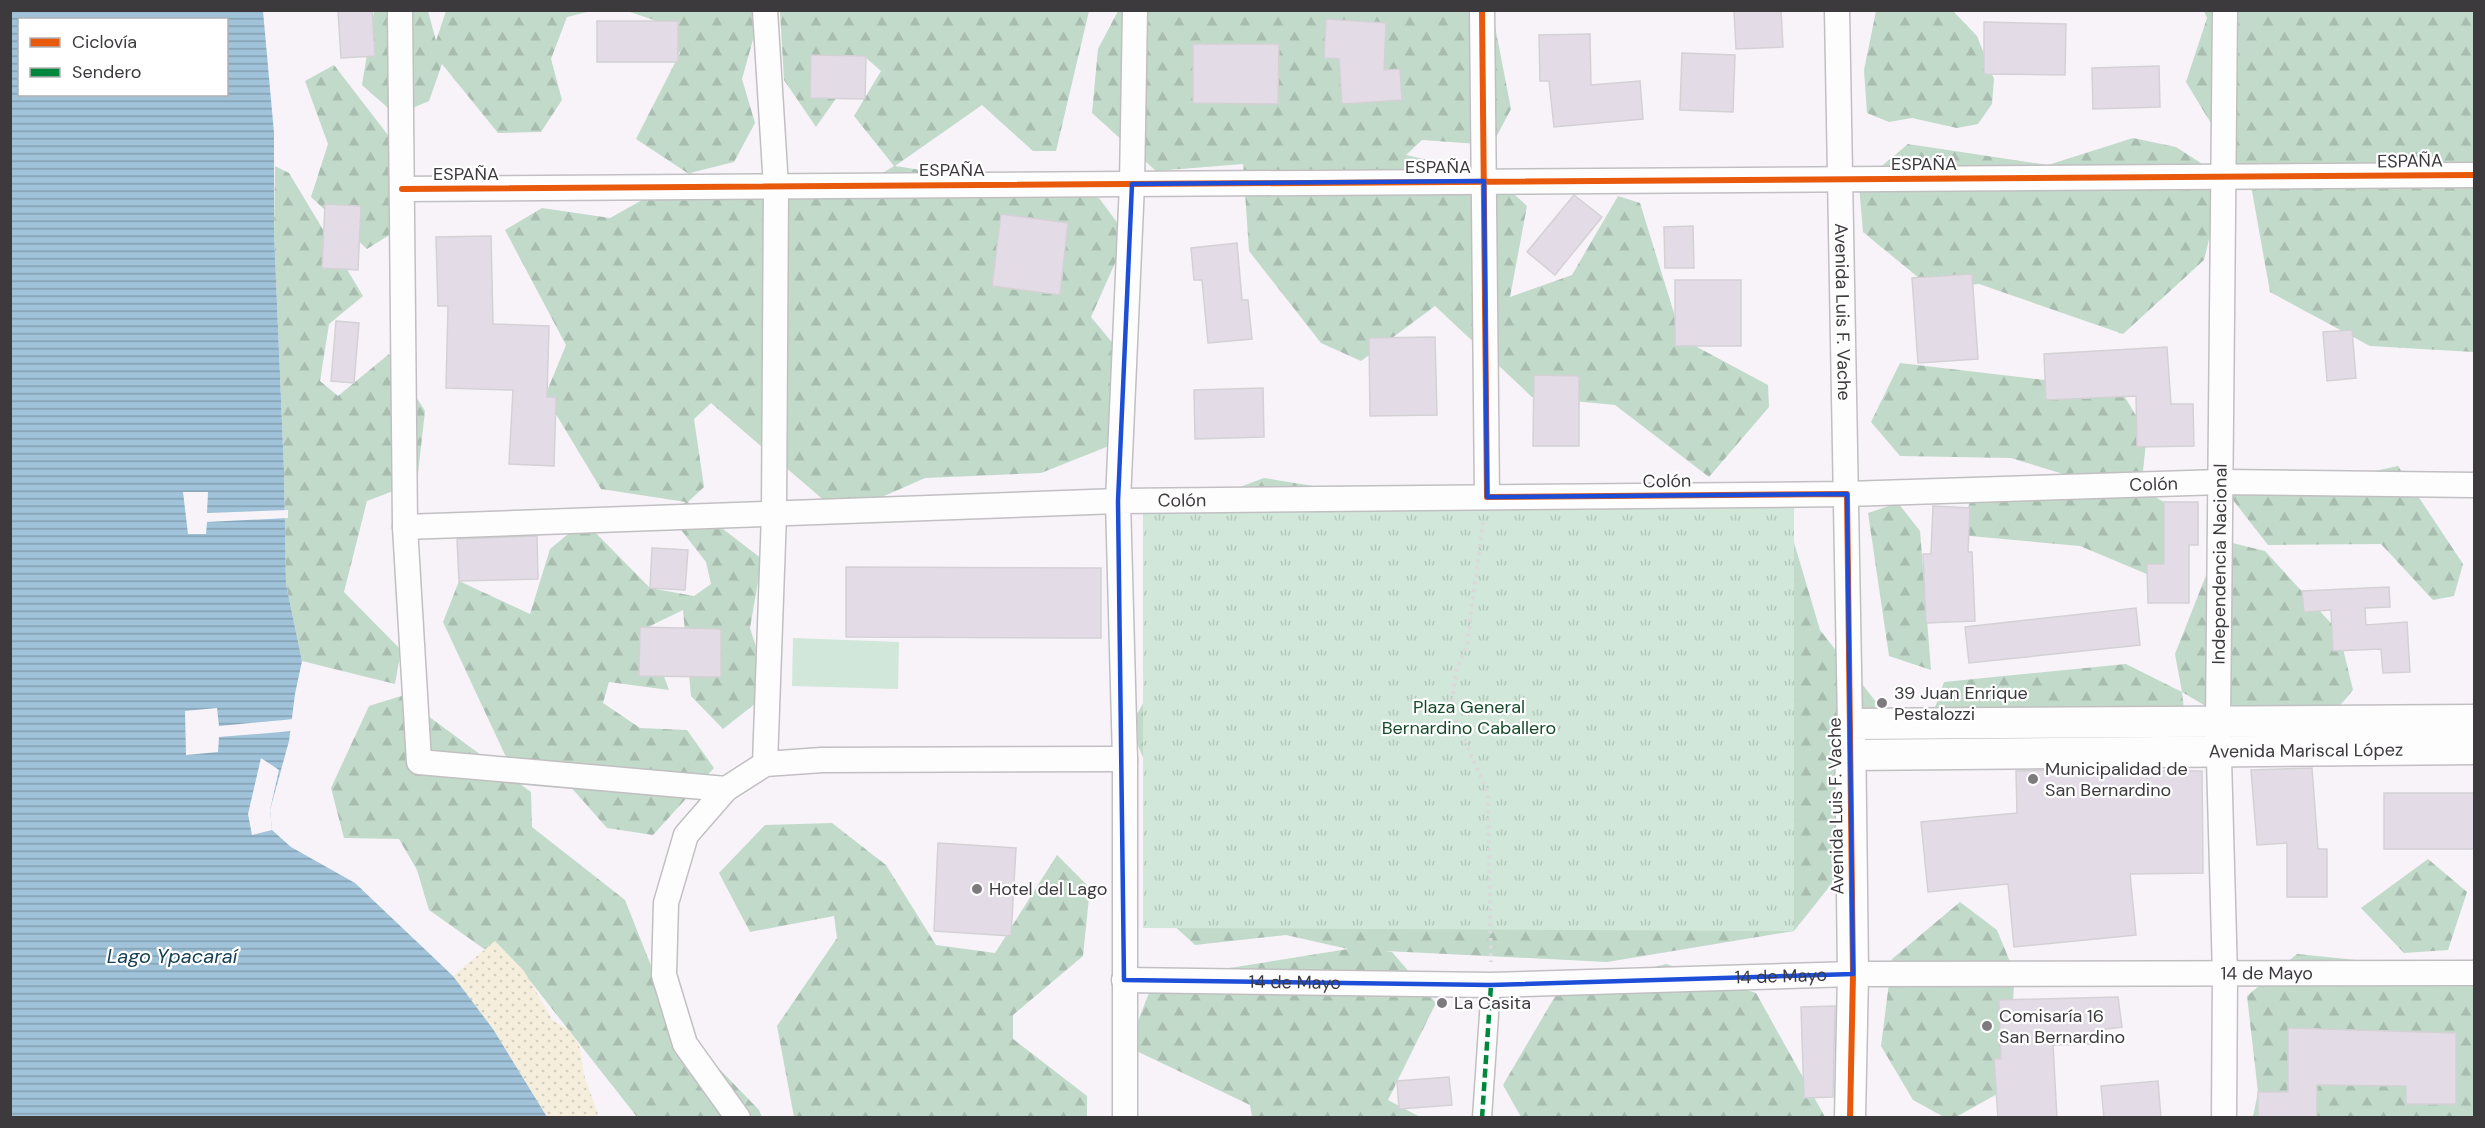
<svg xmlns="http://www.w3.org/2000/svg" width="2485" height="1128" viewBox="0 0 2485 1128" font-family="'DM Sans',sans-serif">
	<defs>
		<pattern id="forest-firs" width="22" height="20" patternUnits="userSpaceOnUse" patternTransform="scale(1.5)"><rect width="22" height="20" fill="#c2daca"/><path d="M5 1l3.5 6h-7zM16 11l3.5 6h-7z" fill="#a8bcaf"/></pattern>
		<pattern id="sand-dots" width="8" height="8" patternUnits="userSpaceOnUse" patternTransform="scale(1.5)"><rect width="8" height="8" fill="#f5eedc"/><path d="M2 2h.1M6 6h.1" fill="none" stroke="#d3cdbe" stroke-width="1.8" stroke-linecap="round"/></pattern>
		<pattern id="park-tufts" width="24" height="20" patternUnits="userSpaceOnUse" patternTransform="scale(1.5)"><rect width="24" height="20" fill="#d1e7d9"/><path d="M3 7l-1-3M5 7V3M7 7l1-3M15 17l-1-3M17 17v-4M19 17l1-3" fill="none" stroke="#b4c7bb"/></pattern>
		<pattern id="water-rules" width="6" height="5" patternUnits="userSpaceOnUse" patternTransform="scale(1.5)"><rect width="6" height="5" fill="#a0c3d9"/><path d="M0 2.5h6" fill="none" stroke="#849fb1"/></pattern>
	</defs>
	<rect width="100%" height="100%" fill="#f7f3f9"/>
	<path fill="#d1e7d9" d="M793 638 899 642 898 689 792 686Z"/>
	<path fill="url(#forest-firs)" d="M374 11H428L436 41 446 11H591L567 17 551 59 562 100 541 132 498 133 442 64 429 101 396 115 362 85Z
		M627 11H761L742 79 755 123 734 162 690 173 755 194 857 189 894 166 854 116 881 71 865 57 816 127 784 80 780 11H1089L1056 151H1033L982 105 895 166 1099 198 1127 236 1091 317 1134 369 1124 440 1041 473 925 478 841 515 711 403 694 419 704 487 688 502 762 559 750 628 770 692 723 729 691 696 683 610 646 628 669 690 609 682 603 703 640 728 687 730 714 768 653 835 607 828 562 777 541 784 506 757 443 622 459 581 530 614 550 549 584 521 650 588 694 596 711 584 706 562 668 513 686 502 601 489 545 396 566 345 505 230 542 208 610 218 689 174 636 139 680 53 654 20Z
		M1118 11H1483L1494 21 1511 109 1492 145 1422 140 1406 155 1493 175 1527 206 1510 297 1572 275 1618 196 1640 203 1682 339 1768 385 1769 407 1709 477 1615 405 1532 397 1435 306 1361 361 1321 343 1249 251 1243 164 1156 171 1092 113 1098 49Z
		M1876 11H1953L1977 36 1994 79 1992 104 1978 124 1957 128 1912 118 1889 122 1867 113 1864 70Z
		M2204 11H2474V352L2370 346 2270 292 2252 191 2186 82 2207 18Z
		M334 65 391 139 394 232 367 249 311 197 328 144 305 81Z
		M2133 138 2176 147 2224 178 2204 260 2123 334 1979 284 1931 288 1863 232 1859 185 1908 144 2048 165Z
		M275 166 289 173 363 296 329 324 320 381 338 396 389 354 425 411 417 482 367 501 344 592 401 650 395 684 302 661 286 584 284 470 274 232Z
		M1900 363 2120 389 2147 434 2142 480 2133 485 2164 502 2189 563 2161 580 2080 546 1959 535 1976 484 2086 481 2011 458 1900 456 1871 422Z
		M2398 466 2463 564 2454 596 2433 600 2381 544 2268 545 2226 491 2250 470 2319 483Z
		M1264 478 1426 504 1793 539 1820 630 1876 702 1837 877 1794 931 1607 962 1386 951 1392 952 1436 1003 1388 1100 1420 1117H1252L1250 1105 1128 1047 1154 980 1348 949 1286 935 1195 945 1146 900 1156 789 1130 726 1152 688 1189 506Z
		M1898 503 1920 531 1931 670 1889 656 1868 513Z
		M2220 540 2265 551 2339 632 2353 690 2317 733 2268 743 2182 692 2187 736 2124 760 2017 727 1950 742 1933 713 1944 682 2126 664 2182 692 2175 654Z
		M401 696 531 792 532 827 625 900 673 1021 759 1110 762 1117H637L531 982 429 910 417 870 399 839 344 838 331 788 369 706Z
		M832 823 886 865 936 945 995 953 1057 855 1090 888 1083 956 1013 1015V1039L1087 1096V1117H794L777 1026 837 938 834 916 750 932 719 873 765 825Z
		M2428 859 2467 892 2448 950 2404 953 2361 908Z
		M1960 902 1997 930 2015 974 2006 1089 1956 1117H1944L1913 1100 1881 1046 1892 959Z
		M2297 954 2474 972V1117H2253L2258 1092 2247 996Z
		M1666 964 1756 993 1825 1117H1521L1503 1085 1557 993Z"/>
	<path fill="url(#sand-dots)" d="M495 941 524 971 553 1021 569 1030 579 1045 585 1078 599 1117H547L493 1029 453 976Z"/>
	<path fill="url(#park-tufts)" d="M1143 503 1794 507V931L1143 928Z"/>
	<path fill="url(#water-rules)" fill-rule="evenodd" d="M10 11H263L274 133V232L284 470 286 584 302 661 295 694 289 741 270 810 272 830 291 847 355 883 453 976 493 1029 547 1117H11ZM20 20H226V94H20Z"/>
	<path fill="#f7f3f9" d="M183 492H208L207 513 288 510V518L207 522 206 534H188Z
		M217 708 219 726 294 719 293 731 219 737 218 752 186 755 185 711Z
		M261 758 279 770 270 810 272 830 252 835 248 814Z"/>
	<path fill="#e3dce6" stroke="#d4d1d5" stroke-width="1.5" d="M338 10H372L375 56 341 58Z
		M1734 10H1781L1783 47 1736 49Z
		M1326 19 1386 23 1384 70 1400 69 1402 100 1342 104 1339 59 1324 58Z
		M597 21H678V62H597Z
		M1984 22 2066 24 2065 75 1984 74Z
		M1590 34 1591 85 1640 81 1643 119 1554 127 1549 81H1540L1539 35Z
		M1193 44H1279L1278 104 1193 103Z
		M1682 53 1735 55 1733 112 1680 110Z
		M811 55 866 56 865 99 810 98Z
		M2159 66 2160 107 2093 109 2092 68Z
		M1574 195 1602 217 1555 275 1527 252Z
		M325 204 361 206 358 270 322 268Z
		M1001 214 1068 223 1060 295 992 286Z
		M1693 226 1694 268H1665L1664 227Z
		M491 236 493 324 549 326 547 397H556L554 466 509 464 513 390 446 388 448 306H438L436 237Z
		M1237 243 1242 300H1248L1252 339 1208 343 1202 280H1194L1191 248Z
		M1972 274 1978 359 1918 363 1912 278Z
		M1675 280H1741V346H1675Z
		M336 321 359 323 354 383 331 381Z
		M2352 330 2356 378 2327 381 2323 332Z
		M1435 337 1437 415 1370 416 1369 338Z
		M2167 347 2171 404H2193L2194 446 2137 447 2136 396 2046 400 2044 354Z
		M1534 375 1579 376V446H1533Z
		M1263 388 1264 437 1195 439 1194 390Z
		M2164 502H2198V545H2189V603H2148L2147 564H2164Z
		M1933 506 1970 508 1968 552H1972L1975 621 1926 623 1923 554H1931Z
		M537 536 538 579 459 581 457 539Z
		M652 548 688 550 685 590 650 588Z
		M846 567 1101 568V638L846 637Z
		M2389 587 2390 607 2365 608 2366 625 2407 622 2410 672 2383 673 2381 649 2333 651 2331 610 2304 612 2302 591Z
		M2136 608 2140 645 1969 663 1965 627Z
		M640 627 721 629V677L639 676Z
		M2312 768 2318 849H2327V897H2287V843L2257 845 2251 770Z
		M2049 770 2202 771 2203 873 2130 874 2136 935 2014 947 2008 884 1928 892 1921 822 2017 813 2016 771Z
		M2384 793H2475V849H2384Z
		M938 843 1016 848 1011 936 934 931Z
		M2118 997 2122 1027 2091 1031V1044L2053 1045 2057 1118H1998L1994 1059H2001L1999 1000Z
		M1835 1006 1833 1097 1804 1098 1801 1007Z
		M2288 1028 2456 1033V1104H2406V1086L2317 1085V1118H2258V1092H2288Z
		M1449 1077 1452 1105 1399 1109 1397 1081Z
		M2158 1081 2161 1118H2104L2101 1086Z"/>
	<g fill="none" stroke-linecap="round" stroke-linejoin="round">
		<defs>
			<path id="pedestrian" d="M1482 1118 1491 985"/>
			<g id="minor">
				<path d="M400 10 405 527 419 762 726 789"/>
				<path d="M1482 10 1487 497"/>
				<path id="s1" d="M1837 10 1850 724"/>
				<path d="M402 189 2474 175"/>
				<path d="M405 527 1118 501 1132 184 1135 10"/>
				<path d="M765 764 774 514 776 187 765 10"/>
				<path id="s2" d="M1124 980 1491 985 1853 974 2474 973"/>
				<path d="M738 1118 685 1044 664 975 666 903 686 835 726 789 765 764 822 760 1125 759"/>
				<path id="s3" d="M1125 1118V759L1118 501 1847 494 2221 482 2474 485"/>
				<path id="s4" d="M2224 1118 2225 975 2218 723 2225 10"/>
			</g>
			<g id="tertiary">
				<path id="s5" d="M1850 755 2474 749"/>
				<path d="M1850 1118 1853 974 1850 724 2474 720"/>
			</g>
		</defs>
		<use href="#pedestrian" stroke="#c2bfc3" stroke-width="21"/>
		<use href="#minor" stroke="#c2bfc3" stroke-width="27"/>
		<use href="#tertiary" stroke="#c2bfc3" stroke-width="33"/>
		<path stroke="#dad9db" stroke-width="4" stroke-dasharray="3 4.5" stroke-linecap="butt" d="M1483 522 1467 646 1456 671 1451 710 1488 793 1491 962"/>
		<use href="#pedestrian" stroke="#fefdfe" stroke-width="18"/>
		<use href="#minor" stroke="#fefdfe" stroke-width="24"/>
		<use href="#tertiary" stroke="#fefdfe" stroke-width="30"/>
		<path stroke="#00873e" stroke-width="4.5" stroke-dasharray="9 4.5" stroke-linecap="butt" d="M1482 1118 1491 985"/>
		<defs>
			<path id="cycleway" d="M1482 10 1487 497 1847 494 1853 974 1850 1118
				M402 189 2474 175"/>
		</defs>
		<use href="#cycleway" stroke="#fff" stroke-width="10"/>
		<use href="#cycleway" stroke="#e8590c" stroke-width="6"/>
	</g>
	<path fill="none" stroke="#1d4ed8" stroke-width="4.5" stroke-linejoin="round" d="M1484 181 1487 497 1847 494 1853 974 1491 985 1124 980 1118 501 1132 184Z"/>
	<g fill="#7e7b7f" stroke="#fff" stroke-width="2">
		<circle cx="1882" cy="703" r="6"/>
		<circle cx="2033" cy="779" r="6"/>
		<circle cx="977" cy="889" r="6"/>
		<circle cx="1442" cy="1003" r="6"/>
		<circle cx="1987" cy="1026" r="6"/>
	</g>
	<g text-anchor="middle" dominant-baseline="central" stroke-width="4.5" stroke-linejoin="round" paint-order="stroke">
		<g font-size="18" fill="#3d3a3e" stroke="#fff">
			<text transform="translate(2410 161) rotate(-1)">ESPAÑA</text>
			<text x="1924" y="164">ESPAÑA</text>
			<text x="1438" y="167">ESPAÑA</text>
			<text x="952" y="170">ESPAÑA</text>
			<text x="466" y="174">ESPAÑA</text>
			<text stroke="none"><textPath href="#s1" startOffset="302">Avenida Luis F. Vache</textPath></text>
			<text transform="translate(1667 481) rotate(-1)">Colón</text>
			<text stroke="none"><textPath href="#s3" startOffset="1653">Colón</textPath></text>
			<text stroke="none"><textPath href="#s3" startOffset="681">Colón</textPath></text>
			<text stroke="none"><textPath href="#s4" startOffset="554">Independencia Nacional</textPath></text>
			<text stroke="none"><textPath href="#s5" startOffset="456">Avenida Mariscal López</textPath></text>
			<text transform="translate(1836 806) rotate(-91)">Avenida Luis F. Vache</text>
			<text stroke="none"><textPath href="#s2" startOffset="1143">14 de Mayo</textPath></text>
			<text stroke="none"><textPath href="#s2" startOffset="657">14 de Mayo</textPath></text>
			<text stroke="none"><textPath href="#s2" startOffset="171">14 de Mayo</textPath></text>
		</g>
		<g font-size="18" fill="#3d3a3e" stroke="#fff" text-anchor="start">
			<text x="1894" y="693">39 Juan Enrique<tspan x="1894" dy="21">Pestalozzi</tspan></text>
			<text x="2045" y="769">Municipalidad de<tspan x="2045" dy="21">San Bernardino</tspan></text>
			<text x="989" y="889">Hotel del Lago</text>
			<text x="1454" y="1003">La Casita</text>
			<text x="1999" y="1016">Comisaría 16<tspan x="1999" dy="21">San Bernardino</tspan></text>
		</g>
		<g font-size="18" fill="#154b2b" stroke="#fff">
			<text x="1469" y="707">Plaza General<tspan x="1469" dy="21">Bernardino Caballero</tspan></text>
		</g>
		<g font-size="20" font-style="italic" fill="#164156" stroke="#fff">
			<text x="172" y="956">Lago Ypacaraí</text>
		</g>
	</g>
	<rect width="2485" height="1128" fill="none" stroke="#3d3a3e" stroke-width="24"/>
	<rect x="18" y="18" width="210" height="78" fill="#ffffff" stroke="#b1b0b2" stroke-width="1.5"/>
	<rect x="30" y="38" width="30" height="9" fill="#e8590c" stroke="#b1b0b2" stroke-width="1.5"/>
	<text x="72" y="48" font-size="18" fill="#3d3a3e">Ciclovía</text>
	<rect x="30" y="68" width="30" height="9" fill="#00873e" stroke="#b1b0b2" stroke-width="1.5"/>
	<text x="72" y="78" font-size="18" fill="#3d3a3e">Sendero</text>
</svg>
